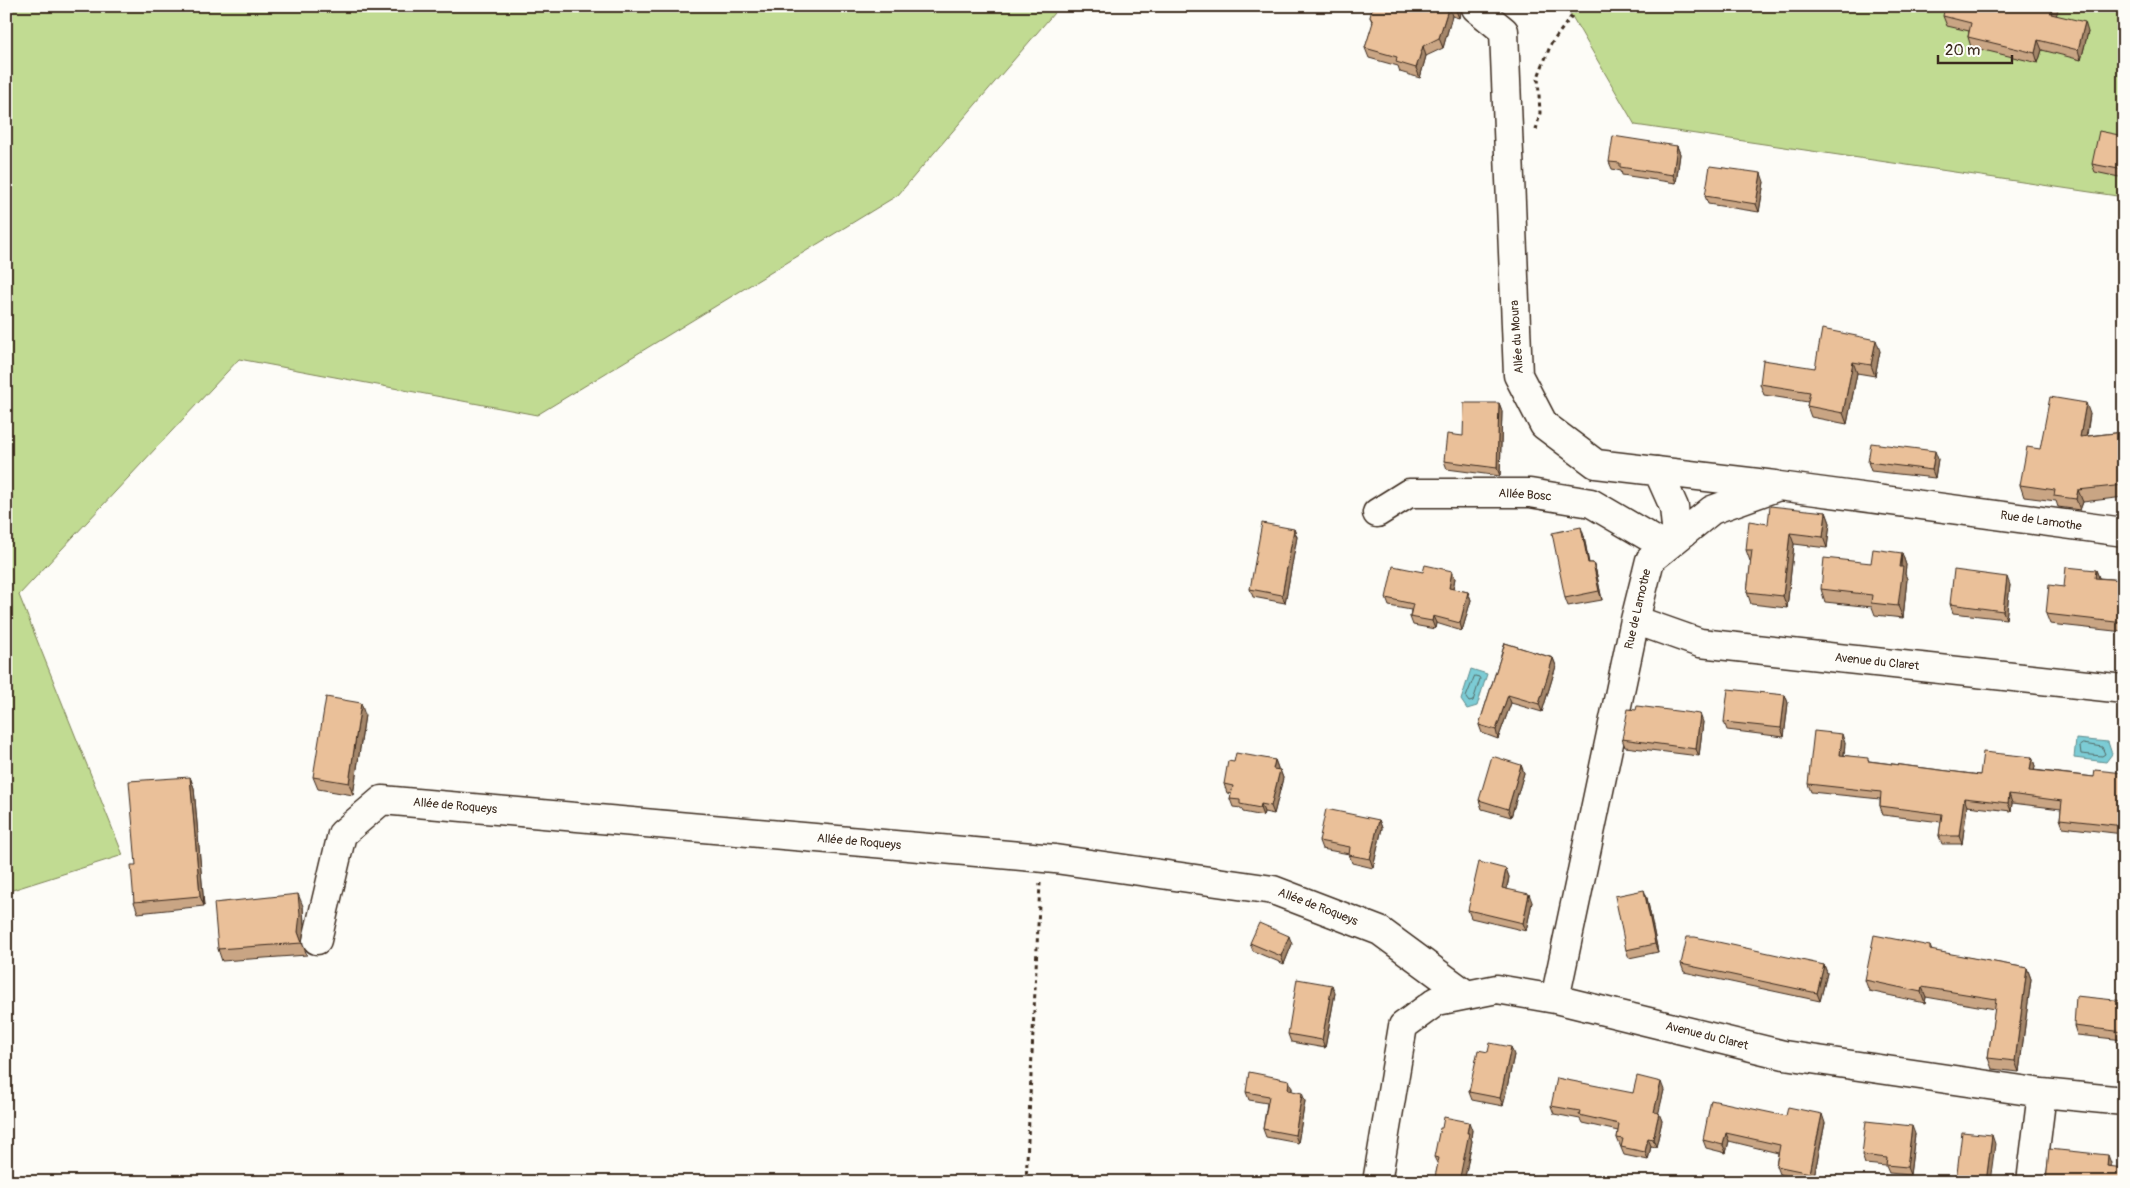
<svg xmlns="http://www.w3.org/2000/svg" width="2130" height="1188" viewBox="0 0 2130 1188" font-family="Pangolin,sans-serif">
	<rect width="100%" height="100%" fill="#fdfcf7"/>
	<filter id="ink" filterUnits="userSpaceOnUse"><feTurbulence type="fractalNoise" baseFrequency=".02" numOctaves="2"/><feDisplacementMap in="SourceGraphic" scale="10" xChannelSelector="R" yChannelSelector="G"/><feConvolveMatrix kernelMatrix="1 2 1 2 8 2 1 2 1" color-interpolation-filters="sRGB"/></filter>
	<g filter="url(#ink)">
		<path fill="#c1db92" stroke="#7e8258" d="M6 6H1060L898 195 537 415 239 359 19 595 123 855 6 892Z
			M1566 6H2124V197L1635 125Z"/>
		<path fill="#7bccd5" stroke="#618b8c" d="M1471 669 1487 674 1477 706 1467 709 1461 700Z
			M2076 739 2108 742 2112 754 2106 762 2074 758Z"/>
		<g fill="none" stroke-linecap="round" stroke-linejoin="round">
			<path stroke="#556b67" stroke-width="1" d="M1475 676 1479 677 1480 679 1473 701 1469 702 1466 698Z
				M2083 744 2102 747 2105 754 2102 756 2081 754 2080 746Z"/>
			<defs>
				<path id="minor" d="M1476 8 1504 31 1518 375 1544 425 1596 464 1775 485
					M1658 471 1674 507 1677 538
					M1377 513 1409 493H1530L1591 503 1666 547
					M1635 620 1700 643 2124 689
					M317 940 342 834 382 800 1055 859 1273 890 1380 931 1467 995
					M1555 999 1635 620 1650 560 1712 510 1779 486 2124 532
					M1377 1182 1403 1026 1437 1001 1497 989 1555 999 1784 1055 2042 1093 2124 1101
					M2031 1182 2042 1093"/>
			</defs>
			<use href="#minor" stroke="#3b2a1e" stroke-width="31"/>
			<path stroke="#3b2a1e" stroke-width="3" stroke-dasharray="4 4" stroke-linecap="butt" d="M1536 130 1540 113 1538 77 1551 44 1579 6
				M1026 1182 1040 883"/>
			<use href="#minor" stroke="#fdfcf7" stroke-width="28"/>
		</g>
		<path fill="#c9a584" stroke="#3b2a1e" d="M1378 6H1461L1459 18 1452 16 1443 48 1426 56 1420 78 1400 72 1398 66 1369 58 1365 48 1373 24 1370 17Z
			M2056 15 2088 32 2081 60 2042 50 2038 63 1971 47 1968 37 1969 31 1947 26 1943 16Z
			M2124 136V178L2095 172 2092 164Z
			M1677 146 1680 154 1676 183 1622 175 1621 171 1612 169 1609 162Z
			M1764 182 1759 212 1708 204 1705 196Z
			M1880 351 1875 376 1857 373 1847 424 1811 417 1807 406 1808 402 1764 395 1760 384 1815 368Z
			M1499 403 1502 411 1500 476 1447 469 1444 461 1463 436Z
			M2090 414 2087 436 2124 432V497L2083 502 2080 510 2058 507 2056 501 2024 497 2020 485 2040 449Z
			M1938 459 1935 478 1871 471 1868 462Z
			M1826 512 1830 523 1827 548 1794 544 1787 608 1751 604 1747 592 1751 561H1750L1746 550 1768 524Z
			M1294 529 1297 537 1285 603 1253 597 1250 589Z
			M1584 536 1589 563H1593L1596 571 1602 600 1568 606 1565 598Z
			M1902 553 1906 565 1905 574 1907 579 1903 618 1875 615 1872 607 1825 602 1821 589 1871 563Z
			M2096 570 2099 578 2124 580V632L2050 624 2046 614 2064 587Z
			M1423 572 1455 578 1453 589 1468 592 1471 600 1462 631 1436 623 1435 629 1413 625 1410 617 1411 610 1389 606 1386 598Z
			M2010 585 2006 619 1953 613 1950 604Z
			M1505 643 1553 658 1556 666 1542 712 1511 703 1498 739 1482 733 1479 725Z
			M1785 695 1788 703 1784 737 1727 730 1724 722Z
			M365 715 353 795 318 789 313 777Z
			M1703 722 1699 756 1625 747 1622 739Z
			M1845 743 1844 755 1869 761 1980 775 2032 757 2035 766 2034 770 2094 777 2124 773V868H2123L2120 859 2123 834 2063 827 2060 819 2061 809 2012 803 2011 811 1967 806 1962 844H1942L1939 836 1941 822 1883 815 1880 806V799L1811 792 1808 784Z
			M1275 760 1278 768V770H1280L1283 778 1274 814 1264 812 1263 816 1243 812 1241 808 1233 807 1230 799 1231 794 1227 793 1224 784 1234 762Z
			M1521 765 1524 773 1511 817 1482 809 1479 800Z
			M190 777 194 788 204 906 138 913 134 902 136 865Z
			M1379 820 1382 828 1373 868 1352 863 1349 854 1322 849 1319 841Z
			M1506 869 1509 877 1507 889 1532 902 1526 931 1471 918 1468 910Z
			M1647 898 1658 952 1629 958 1626 950Z
			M303 906 304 926 302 943 307 955 222 961 218 949Z
			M1250 943 1292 944 1284 964 1253 951Z
			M1930 946 1932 951 2027 968 2031 979 2019 1072 1992 1069 1988 1058 1995 1009 1926 997 1925 1003 1869 991 1865 980Z
			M1681 964 1824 965 1827 973 1820 1001 1684 972Z
			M1335 993 1325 1048 1291 1042 1288 1034Z
			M2124 1001V1040L2077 1035 2074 1026Z
			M1488 1052 1514 1055 1503 1106 1472 1100 1469 1092Z
			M1292 1088V1091L1305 1101 1298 1143 1266 1137 1263 1129 1267 1103 1249 1100 1246 1092Z
			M1664 1090 1658 1113 1662 1121 1656 1147 1651 1146 1648 1160 1624 1155 1617 1138 1618 1131 1582 1123 1580 1119 1554 1114 1551 1106 1633 1093Z
			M1786 1116 1825 1123 1813 1181 1779 1174 1776 1166 1778 1153 1729 1141 1726 1153 1706 1148 1703 1140Z
			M1472 1130 1471 1138 1472 1141 1464 1182H1434L1438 1165 1434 1157Z
			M1915 1134 1910 1175 1889 1173 1886 1166 1865 1164 1862 1155Z"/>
		<path fill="#a4866b" stroke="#3b2a1e" d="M1449 6 1452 16 1443 48 1439 38Z
			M1456 6H1461L1459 18 1455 8Z
			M2053 6H2059L2054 24 2051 14Z
			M2085 22 2088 32 2081 60 2078 50Z
			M2038 40 2042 50 2038 63 2035 53Z
			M1423 46 1426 56 1420 78 1416 68Z
			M1677 146 1680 154 1676 183 1673 175Z
			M1761 173 1764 182 1759 212 1756 204Z
			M1876 340 1880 351 1875 376 1871 365Z
			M1853 362 1857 373 1847 424 1843 413Z
			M1499 403 1502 411 1500 476 1497 468Z
			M2086 403 2090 414 2084 449 2080 437Z
			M1935 451 1938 459 1935 478 1932 470Z
			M2078 490 2083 502 2080 510 2076 499Z
			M1826 512 1830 523 1827 548 1823 537Z
			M1581 527 1584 536 1590 572 1588 563Z
			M1294 529 1297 537 1285 603 1282 595Z
			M1790 533 1794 544 1787 608 1783 596Z
			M1902 553 1906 565 1905 574 1907 579 1903 618 1898 606Z
			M1593 563 1596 571 1602 600 1599 591Z
			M2096 570 2100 580 2095 578Z
			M1452 571 1455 578 1452 595 1449 588Z
			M2007 577 2010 585 2006 619 2003 611Z
			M1468 592 1471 600 1462 631 1460 623Z
			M1433 616 1436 623 1435 629 1432 621Z
			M1553 658 1556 666 1542 712 1539 704Z
			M1508 695 1511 703 1498 739 1496 730Z
			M1785 695 1788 703 1784 737 1781 728Z
			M361 703 365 715 353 795 349 783Z
			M1700 714 1703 722 1699 756 1696 749Z
			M1842 734 1845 743 1843 763 1840 755Z
			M2032 757 2035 766 2033 778 2030 770Z
			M1275 760 1278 768 1276 777 1273 769Z
			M1521 765 1524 773 1511 817 1508 809Z
			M1280 770 1283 778 1274 814 1271 806Z
			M190 777 194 788 204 906 200 896Z
			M2009 794 2012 803 2011 811 2008 803Z
			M1964 798 1967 806 1962 844 1959 836Z
			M1261 804 1264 812 1263 816 1260 808Z
			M1379 820 1382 828 1373 868 1370 859Z
			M1506 869 1509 877 1505 896 1502 888Z
			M1644 890 1647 898 1658 952 1655 944Z
			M298 894 303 906 304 926 302 944 298 932Z
			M1529 894 1532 902 1526 931 1523 923Z
			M1289 936 1292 944 1284 964 1281 956Z
			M1824 965 1827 973 1820 1001 1817 993Z
			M2027 968 2031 979 2019 1072 2015 1061Z
			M1332 985 1335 993 1325 1048 1322 1040Z
			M1922 987 1926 997 1925 1003 1921 992Z
			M1511 1047 1514 1055 1503 1106 1500 1098Z
			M1289 1080 1292 1088 1291 1098 1288 1090Z
			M1661 1082 1664 1090 1657 1120 1654 1112Z
			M1302 1093 1305 1101 1298 1143 1295 1135Z
			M1659 1113 1662 1121 1656 1147 1653 1139Z
			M1822 1114 1825 1123 1813 1181 1810 1173Z
			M1469 1122 1472 1130 1471 1138 1472 1141 1464 1182H1459Z
			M1912 1126 1915 1134 1910 1175 1907 1167Z
			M1726 1133 1729 1141 1726 1153 1723 1145Z
			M1992 1135 1995 1144 1990 1182H1986Z
			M1648 1138 1651 1146 1648 1160 1645 1152Z
			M2108 1155 2111 1163 2110 1174 2107 1166Z"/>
		<path fill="#eac099" stroke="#3b2a1e" d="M1378 6H1449L1439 38 1423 46 1416 68 1396 62 1397 57 1365 48 1373 22 1370 17 1372 9Z
			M1945 6H2053L2051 14 2085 22 2078 50 2038 40 2035 53 1968 37 1971 23 1943 16Z
			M2099 131 2124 136V170L2092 164Z
			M1613 136 1677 146 1673 175 1620 167V163L1609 162Z
			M1710 166 1761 173 1756 204 1705 196Z
			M1822 329 1876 340 1871 365 1853 362 1843 413 1807 406 1810 392 1760 384 1763 360 1815 368Z
			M2050 397 2086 403 2080 437 2124 432V485L2078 490 2076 499 2054 496 2055 490 2020 485 2027 447 2040 449Z
			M1464 403H1499L1497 468 1444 461 1447 434 1463 436Z
			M1871 443 1935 451 1932 470 1868 462Z
			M1770 506 1826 512 1823 537 1790 533 1783 596 1747 592 1752 550H1746L1749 521 1768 524Z
			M1262 523 1294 529 1282 595 1250 589Z
			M1581 527 1588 563H1593L1599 591 1565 598 1552 533Z
			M1873 549 1902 553 1900 567H1903L1898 606 1871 603 1872 595 1821 589 1824 558 1871 563Z
			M1425 565 1452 571 1449 588 1468 592 1460 623 1433 616 1432 621 1410 617 1413 604 1386 598 1393 566 1423 572Z
			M2066 567 2096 570 2095 578 2124 580V623L2046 614 2049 585 2064 587Z
			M1954 570 2007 577 2003 611 1950 604Z
			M1505 643 1553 658 1539 704 1508 695 1496 730 1479 725Z
			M1728 689 1785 695 1781 728 1724 722Z
			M326 697 361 703 349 783 313 777Z
			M1637 706 1700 714 1696 749 1622 739 1628 709 1636 710Z
			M1814 731 1842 734 1840 755 1868 758V761L1980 775 1983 752 2032 757 2030 770 2094 777 2095 770 2124 773V860L2120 859 2124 826 2060 819 2062 801 2009 794 2008 803 1964 798 1959 836H1939L1942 814 1880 806 1881 792 1808 784Z
			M1236 753 1275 760 1273 769 1280 770 1271 806 1261 804 1260 808 1240 804V800L1230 799 1233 786 1224 784 1228 761 1234 762Z
			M1492 756 1521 765 1508 809 1479 800Z
			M190 777 200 896 134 902 131 865H136L129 781Z
			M1326 809 1379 820 1370 859 1349 855 1350 847 1319 841Z
			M1479 862 1506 869 1502 888 1529 894 1523 923 1468 910Z
			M1644 890 1655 944 1626 950 1615 896Z
			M298 894 300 914 298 932 302 943 218 949 214 903Z
			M1259 923 1289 936 1281 956 1250 943Z
			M1874 935 1930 946V950L2027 968 2015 1061 1988 1058 1996 999 1922 987 1921 992 1865 980Z
			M1687 937H1695L1824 965 1817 993 1681 964Z
			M1297 979 1332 985 1322 1040 1288 1034Z
			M2076 996 2124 1001V1032L2074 1026Z
			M1490 1043 1511 1047 1500 1098 1469 1092 1478 1050 1488 1052Z
			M1249 1072 1289 1080 1288 1090 1302 1093 1295 1135 1263 1129 1269 1096 1246 1092Z
			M1637 1076 1661 1082 1654 1112 1659 1113 1653 1139 1648 1138 1645 1152 1621 1147 1623 1139 1617 1138 1619 1124 1579 1115 1580 1111 1551 1106 1557 1078 1633 1093Z
			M1711 1100 1786 1116 1788 1107 1822 1114 1810 1173 1776 1166 1780 1145 1726 1133 1723 1145 1703 1140Z
			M1444 1117 1469 1122 1467 1133H1469L1459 1182H1434L1439 1158 1434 1157 1440 1128H1442Z
			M1866 1121 1912 1126 1907 1167 1886 1165 1887 1158 1862 1155Z
			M1962 1132 1992 1135 1986 1182H1956Z
			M2049 1149 2108 1155 2107 1166 2124 1168V1182H2046Z"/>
	</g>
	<g text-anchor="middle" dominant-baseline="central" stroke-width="4" stroke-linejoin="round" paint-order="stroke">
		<g font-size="12" fill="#3b2a1e" stroke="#fdfcf7">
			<text transform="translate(1517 337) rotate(-94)">Allée du Moura</text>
			<text transform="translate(1525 495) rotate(4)">Allée Bosc</text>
			<text transform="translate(2041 521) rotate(8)">Rue de Lamothe</text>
			<text transform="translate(1638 609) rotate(-77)">Rue de Lamothe</text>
			<text transform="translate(1877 662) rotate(6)">Avenue du Claret</text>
			<text transform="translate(455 806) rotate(5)">Allée de Roqueys</text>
			<text transform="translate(859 842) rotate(5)">Allée de Roqueys</text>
			<text transform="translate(1318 907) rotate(21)">Allée de Roqueys</text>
			<text transform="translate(1707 1036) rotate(14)">Avenue du Claret</text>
		</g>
	</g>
	<rect width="2130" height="1188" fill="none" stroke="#fdfcf7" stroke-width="25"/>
	<rect x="12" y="12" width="2105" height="1163" fill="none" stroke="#3b2a1e" stroke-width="2" filter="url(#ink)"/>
	<path d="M1938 55v8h74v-8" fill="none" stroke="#3b2a1e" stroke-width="2.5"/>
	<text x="1945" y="55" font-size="15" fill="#3b2a1e" stroke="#fdfcf7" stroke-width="4" paint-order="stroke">20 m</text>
</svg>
